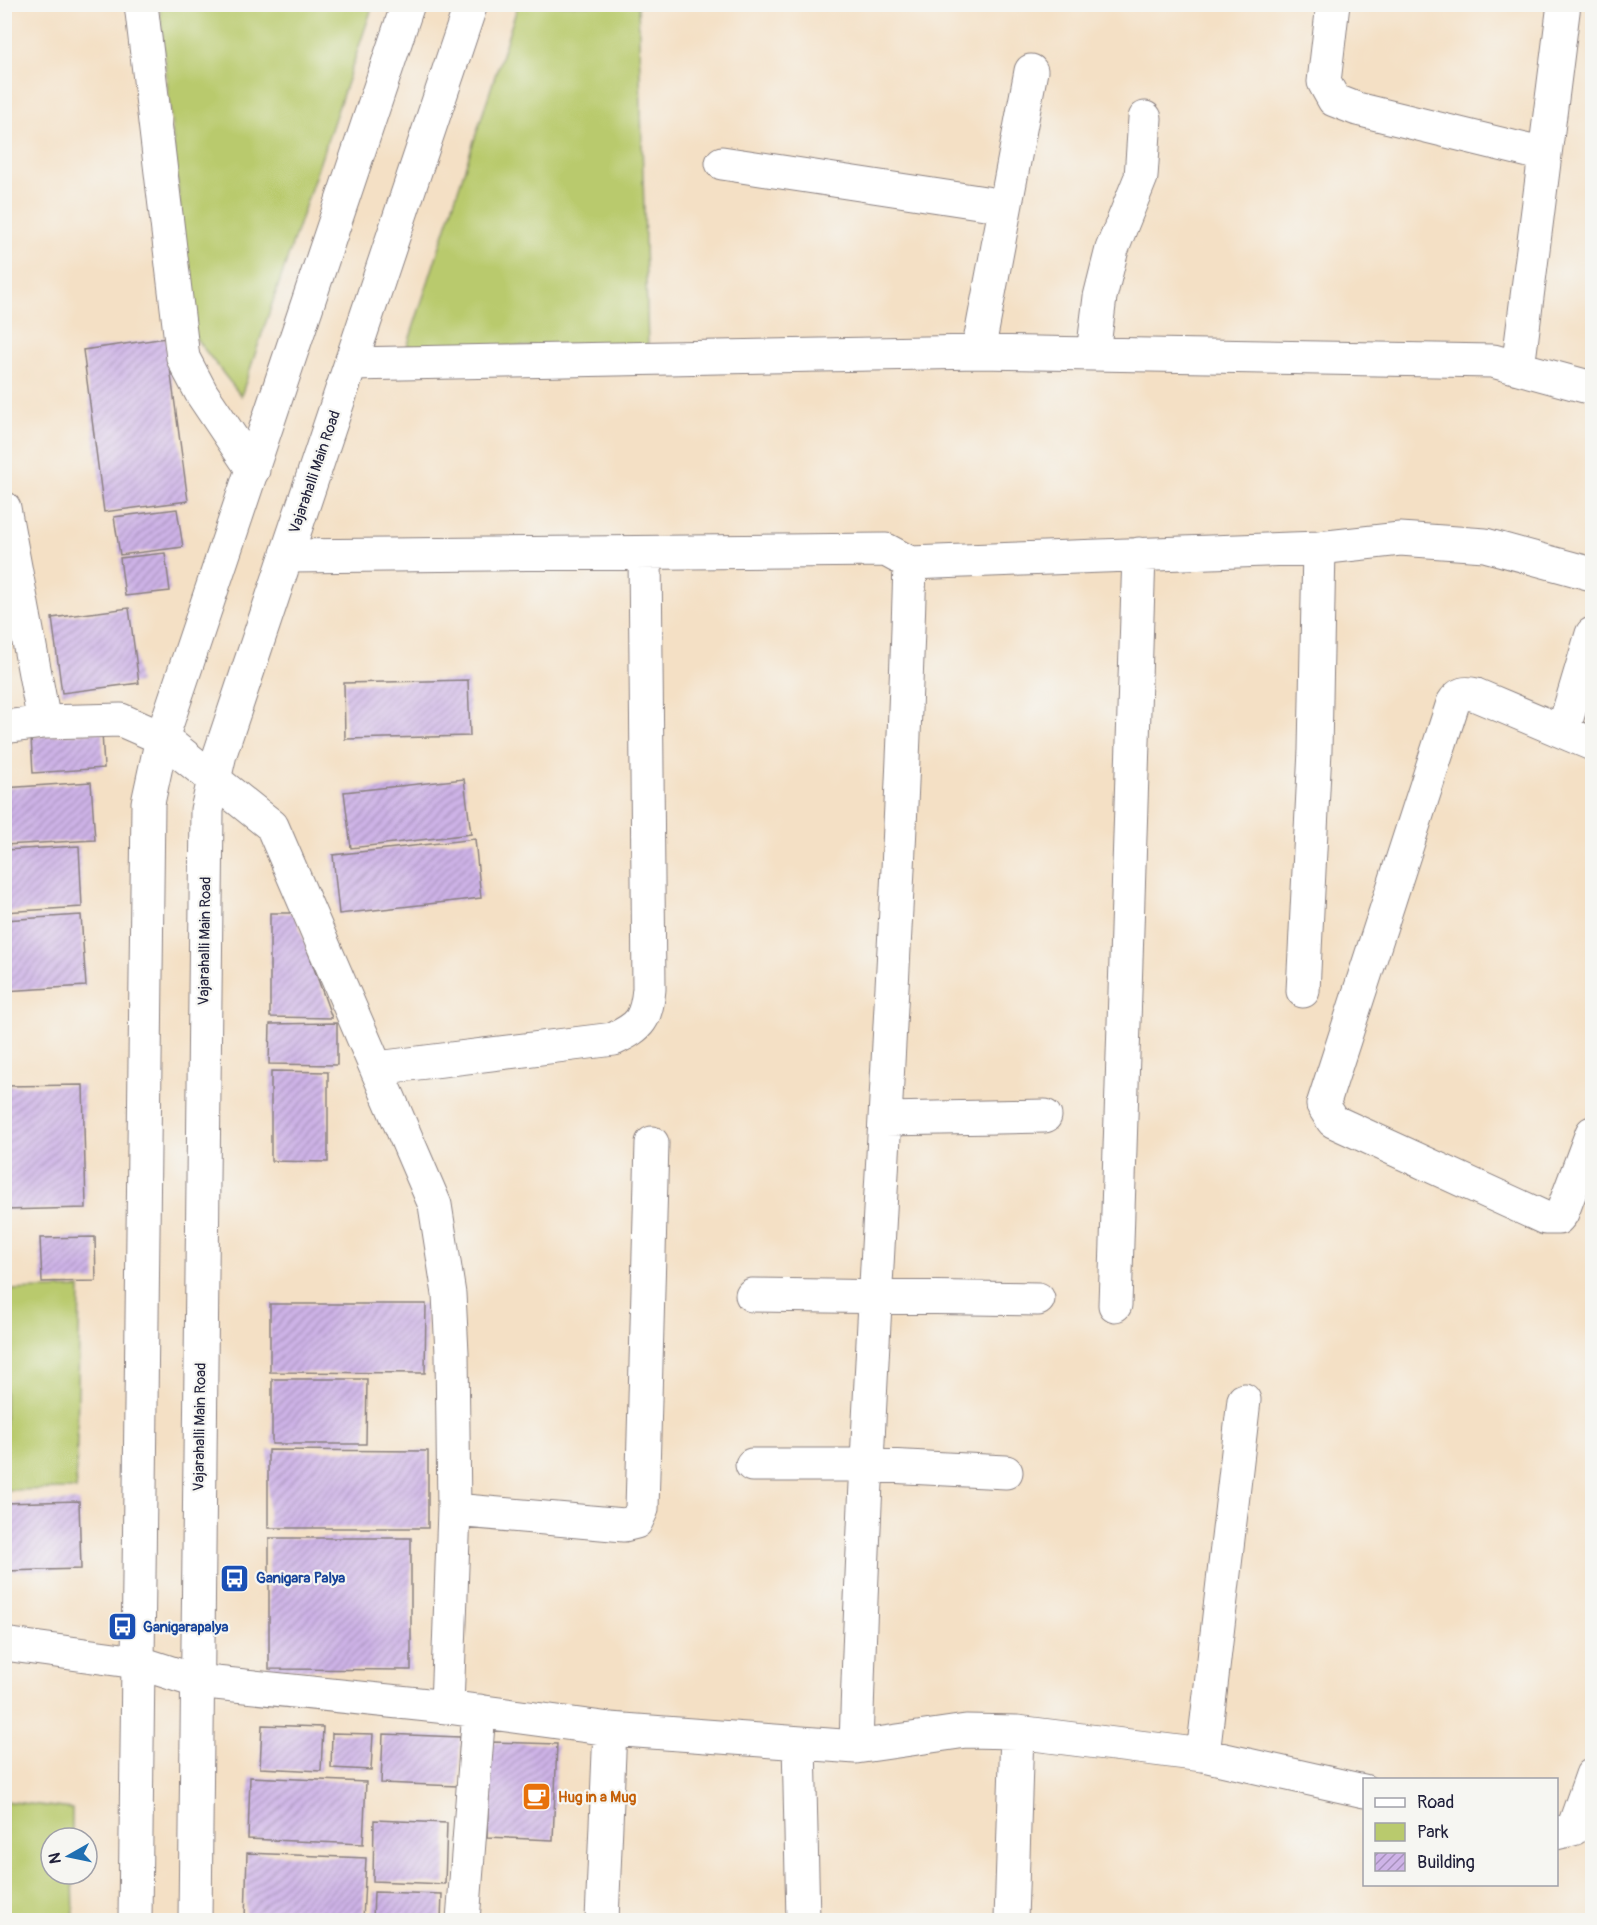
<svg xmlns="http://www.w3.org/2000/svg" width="1597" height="1925" viewBox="0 0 1597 1925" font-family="Pangolin,sans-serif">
	<defs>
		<pattern id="building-hatch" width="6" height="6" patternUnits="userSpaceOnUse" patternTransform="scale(1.5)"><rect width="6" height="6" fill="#ceb3e7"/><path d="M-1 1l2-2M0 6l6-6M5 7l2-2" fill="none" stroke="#a791bc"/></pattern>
	</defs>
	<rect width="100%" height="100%" fill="#f6f6f2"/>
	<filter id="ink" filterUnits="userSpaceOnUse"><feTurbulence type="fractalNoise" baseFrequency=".0167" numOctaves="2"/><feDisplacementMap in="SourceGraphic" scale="12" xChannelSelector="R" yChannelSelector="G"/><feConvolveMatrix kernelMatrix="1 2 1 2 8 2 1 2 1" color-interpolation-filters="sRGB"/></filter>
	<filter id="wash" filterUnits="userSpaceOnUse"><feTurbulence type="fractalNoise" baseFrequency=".008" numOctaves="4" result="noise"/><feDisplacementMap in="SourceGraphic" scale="24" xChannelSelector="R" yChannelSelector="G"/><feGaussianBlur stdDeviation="1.35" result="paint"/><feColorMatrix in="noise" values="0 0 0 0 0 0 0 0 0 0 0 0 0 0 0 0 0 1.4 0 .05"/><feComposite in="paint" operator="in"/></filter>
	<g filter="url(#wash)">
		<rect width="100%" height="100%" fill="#f4e0c5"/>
		<path fill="#b9ca6d" stroke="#6e7654" stroke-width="1.5" d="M159 5H373L241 396 193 335Z
			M518 5H638L648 346 407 347Z
			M80 1288 76 1489 5 1490V1290Z
			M5 1801 72 1809V1838H51V1874H73L74 1920H5Z"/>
		<g id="blocks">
			<path fill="url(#building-hatch)" d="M166 338 188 501 104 512 83 350Z
				M177 509 183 547 120 555 114 517Z
				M165 553 170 591 125 596 120 558Z
				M129 608 139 683 62 693 52 618Z
				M468 680 470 736 345 739 344 683Z
				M102 732 104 768 33 773 31 737Z
				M464 779 471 834 351 848 344 792Z
				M91 782 95 840 4 845V788Z
				M475 839 481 898 339 914 333 855Z
				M79 846 82 907 4 912V850Z
				M270 913H294L332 1018 270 1017Z
				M81 915 86 986 4 991V920Z
				M337 1023V1065L269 1064 270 1024Z
				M271 1071 328 1072V1162L271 1161Z
				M83 1085 86 1208 4 1210V1086Z
				M95 1237 96 1281 42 1282 40 1238Z
				M270 1304H426L425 1373 270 1372Z
				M272 1379H367L366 1444H272Z
				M268 1450 428 1451V1528H268Z
				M79 1501 81 1569 4 1571V1503Z
				M269 1538H411V1670L269 1669Z
				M262 1725 323 1727 321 1771 260 1768Z
				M332 1733 373 1734 371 1770 331 1768Z
				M383 1734 460 1737 458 1786 381 1783Z
				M491 1742 557 1744 553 1840 487 1837Z
				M250 1777 366 1782 363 1844 248 1839Z
				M374 1820 447 1823 445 1884 373 1881Z
				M247 1853 366 1858 363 1920H245Z
				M374 1892 442 1894 441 1920H373Z"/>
		</g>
	</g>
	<g filter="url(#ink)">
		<use href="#blocks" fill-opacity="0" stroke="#8b8180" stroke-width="1.5"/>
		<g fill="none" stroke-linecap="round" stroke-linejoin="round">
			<defs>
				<path id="minor" d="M141 4 183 358 202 394 253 470
					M1333 4 1324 82 1334 100 1357 109 1545 155
					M722 163 1005 206
					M978 352 1031 71
					M1093 354 1100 297 1112 249 1141 177 1145 118
					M351 364 978 352 1093 354 1493 361 1592 388
					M1518 368 1564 4
					M4 508 44 722
					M1319 548 1400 539 1485 545 1592 574
					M287 556 886 550 910 563C899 958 867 1352 856 1747
					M910 563 1319 548 1315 750 1303 991
					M4 727 44 722 121 720 162 738 272 826 435 1205 449 1294 452 1353 454 1510 447 1707
					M1563 731 1592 634
					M1592 744 1476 695C1465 692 1459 693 1453 703L1323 1105 1333 1121 1545 1218H1558L1562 1213 1592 1133
					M377 1068 614 1039C641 1026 646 1019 649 989L645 554
					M885 1119 1045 1116
					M752 1295 1038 1299
					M1115 1305 1139 554
					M752 1465H867L1006 1472
					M454 1510 624 1525 636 1522 642 1509 652 1143
					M4 1644 137 1662 196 1681 447 1707 610 1729 856 1747 966 1731 1017 1732 1203 1755 1364 1791
					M799 1743 803 1920
					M1203 1755 1244 1400
					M1556 1833 1573 1829 1592 1775
					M463 1920 479 1711
					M602 1920 610 1729
					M1011 1920 1017 1732"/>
				<path id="major" d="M135 1920 148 803 162 738 408 4
					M195 1920 207 810 220 754 471 4"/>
			</defs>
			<use href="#minor" stroke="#8b8180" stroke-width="35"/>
			<use href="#major" stroke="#8b8180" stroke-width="35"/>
			<use href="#minor" stroke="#fff" stroke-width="33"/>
			<use href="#major" stroke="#fff" stroke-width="33"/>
		</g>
	</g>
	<defs>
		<symbol id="bus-square" viewBox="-11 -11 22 22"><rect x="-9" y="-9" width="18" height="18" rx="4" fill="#1a4fb4" stroke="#f6f6f2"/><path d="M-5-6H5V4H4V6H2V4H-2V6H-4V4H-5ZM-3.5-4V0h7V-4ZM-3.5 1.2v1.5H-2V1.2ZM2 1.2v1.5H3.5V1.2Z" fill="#fff"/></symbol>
		<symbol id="cafe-square" viewBox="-11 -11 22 22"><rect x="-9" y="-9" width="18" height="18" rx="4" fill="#e8710a" stroke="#f6f6f2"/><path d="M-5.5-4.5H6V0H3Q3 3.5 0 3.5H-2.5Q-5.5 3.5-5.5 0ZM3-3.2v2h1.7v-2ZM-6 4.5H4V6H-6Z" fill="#fff"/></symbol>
	</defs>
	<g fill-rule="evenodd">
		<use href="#bus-square" x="218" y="1562" width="33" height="33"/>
		<use href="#bus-square" x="106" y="1610" width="33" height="33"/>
		<use href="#cafe-square" x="520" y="1780" width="33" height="33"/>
	</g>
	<g text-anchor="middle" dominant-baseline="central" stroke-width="4.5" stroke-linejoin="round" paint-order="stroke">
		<g font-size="15" fill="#22223b" stroke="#f6f6f2">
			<text transform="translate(315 472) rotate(-71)">Vajarahalli Main Road</text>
			<text transform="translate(205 941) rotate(-89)">Vajarahalli Main Road</text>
			<text transform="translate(200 1427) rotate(-89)">Vajarahalli Main Road</text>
		</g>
		<g font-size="15" font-weight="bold" fill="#164399" stroke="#f6f6f2" text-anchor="start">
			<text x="256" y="1578">Ganigara Palya</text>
			<text x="143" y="1627">Ganigarapalya</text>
		</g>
		<g font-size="15" font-weight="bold" fill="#c56008" stroke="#f6f6f2" text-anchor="start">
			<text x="558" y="1797">Hug in a Mug</text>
		</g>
	</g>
	<rect width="1597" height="1925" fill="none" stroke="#f6f6f2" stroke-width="24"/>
	<rect x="1363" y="1778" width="195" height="108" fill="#f6f6f2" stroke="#a1a1a9" stroke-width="1.5"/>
	<rect x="1375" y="1798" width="30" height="9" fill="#ffffff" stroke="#a1a1a9" stroke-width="1.5"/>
	<text x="1417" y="1808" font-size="18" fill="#22223b">Road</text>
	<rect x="1375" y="1823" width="30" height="18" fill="#b9ca6d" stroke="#a1a1a9" stroke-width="1.5"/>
	<text x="1417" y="1838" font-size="18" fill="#22223b">Park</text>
	<rect x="1375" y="1853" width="30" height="18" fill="url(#building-hatch)" stroke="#a1a1a9" stroke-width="1.5"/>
	<text x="1417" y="1868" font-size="18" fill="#22223b">Building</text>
	<g transform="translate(69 1856) rotate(261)"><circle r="28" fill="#f6f6f2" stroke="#a1a1a9" stroke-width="1.5"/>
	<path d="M0-4.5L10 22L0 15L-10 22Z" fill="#1f6fb2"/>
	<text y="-9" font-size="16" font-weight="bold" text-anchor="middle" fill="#22223b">N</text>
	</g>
</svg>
